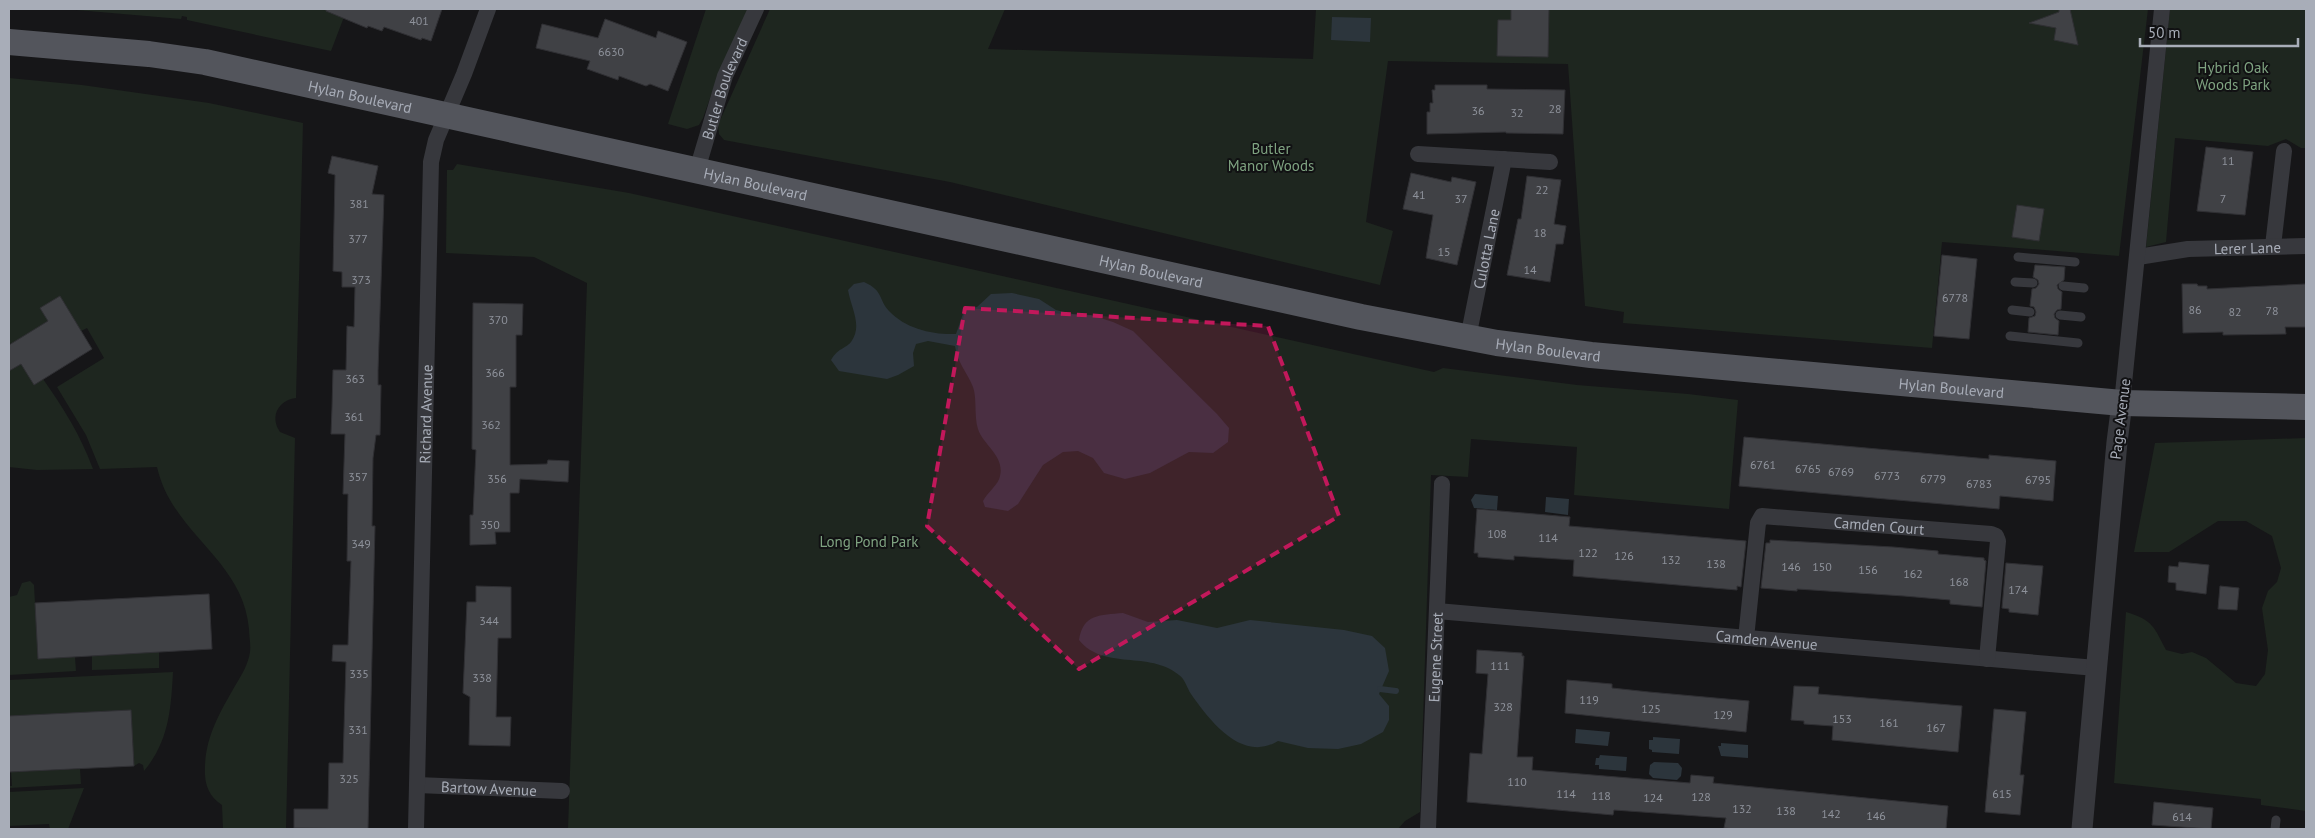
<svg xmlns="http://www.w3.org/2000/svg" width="2315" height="838" viewBox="0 0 2315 838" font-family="'PT Sans',sans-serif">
	<rect width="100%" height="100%" fill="#161618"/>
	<path fill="#1e261f" d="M65 9H347L331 51 187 20V17L182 16 181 19Z
		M706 9H749L715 84 703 118 699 125 687 129 668 124Z
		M770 9H1005L988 49 1313 59 1316 9H2148L2119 256 1942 242 1932 348 1623 323 1624 312 1585 306 1568 64 1388 61 1366 222 1393 231 1380 285 950 182 724 140 719 134 718 125Z
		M2170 9H2306V148H2301L2286 139 2268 146 2175 138 2166 242 2146 247Z
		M9 78 82 85 209 103 303 123 296 398C279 400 269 416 280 432L295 438 286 829H223L222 805C208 796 204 783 205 766 206 736 220 712 235 686 242 674 248 665 250 652 251 644 249 636 249 629 243 559 172 534 157 467L100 469 86 435 57 387 104 358 87 328 81 331 60 296 48 321 11 344 9 341Z
		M457 164 629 193 1434 372 1443 368 1577 385 1688 394 1738 400 1729 509 1574 495 1577 447 1471 439 1468 477 1431 475 1420 812 1405 821 1398 829H568L587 283 534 257 446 253 447 170H453Z
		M21 364 34 385 43 379C64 409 80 434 93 469L37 470 9 467V371Z
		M2306 438V811L2261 805V799L2114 783 2126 612C2153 620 2154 627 2166 650L2182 654 2192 652 2206 658 2236 683 2256 686 2265 674 2268 650 2262 608 2268 591 2277 582 2281 568 2272 536 2246 521H2218L2169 552H2134L2155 443Z
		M30 581 34 585 38 658 75 657 76 671 9 675V597L17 595 22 583Z
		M159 652V668L92 670V656Z
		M173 672C171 709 169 741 144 771L143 765 139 763 134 766 131 710 9 716V680Z
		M80 769 81 784 9 788V786H12L11 772Z
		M84 788 68 829H50L49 824 9 826V792Z"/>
	<path fill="#2c353c" d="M1332 17 1371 18 1370 42 1331 40Z
		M864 282C884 291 878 299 889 311 906 329 933 335 956 334L965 308 977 307 991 294 1012 293 1039 299 1056 310 1073 314 1091 315 1113 322 1133 331 1217 414 1229 428 1228 442 1213 453 1189 452 1150 473 1125 479 1104 473 1093 458 1078 451 1063 452 1043 465 1018 504 1008 511 985 507 983 501C987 493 999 484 1000 476 1005 456 983 445 978 429 974 417 977 397 973 387 967 372 957 362 955 346L928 341 916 344 913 353 914 366 898 375 887 379 839 371 831 360C839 347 844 350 851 342 863 326 851 308 848 290L854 284Z
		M1475 494 1498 496 1497 510 1474 508 1471 500Z
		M1546 497 1569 499 1568 515 1545 512Z
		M1123 613 1148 622 1177 620 1217 628 1250 620 1344 630 1372 636 1385 648 1389 671 1379 694 1389 706V720L1383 732 1361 744 1338 749 1308 748 1278 741C1242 763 1210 721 1191 694 1187 688 1185 679 1179 675 1149 650 1104 671 1079 640 1083 614 1100 615 1123 613Z
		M1576 729 1610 732 1608 746 1575 743Z
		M1653 737 1680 739 1679 754 1652 752V750L1649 749V740H1653Z
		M1721 743 1748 745V758L1721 756 1718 746H1721Z
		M1600 755 1627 757 1626 771 1599 769V765H1595L1596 758H1599Z
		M1654 762 1678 763 1682 768 1681 776 1677 780 1653 778 1649 774 1650 765Z"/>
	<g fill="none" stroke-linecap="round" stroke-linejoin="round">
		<path stroke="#2c353c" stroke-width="6" d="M1380 689 1396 691"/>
	</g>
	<path fill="#404145" stroke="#303034" d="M326 9H442L431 41 422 38 421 40 384 27 382 31 368 26 367 28 326 11Z
		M1511 9H1549L1548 57 1497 56 1498 20H1511Z
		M2059 9H2070L2078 45 2054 40 2056 28 2029 23 2059 12Z
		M605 19 656 38 658 31 687 42 668 91 650 84 646 86 619 76 618 80 587 69 590 61 536 48 542 24 598 38Z
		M1435 85H1487V89L1565 90 1563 134 1506 133V132L1427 134V112H1430V103H1433L1432 90H1435Z
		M2206 147 2253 152 2245 215 2197 211Z
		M332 156 378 166 372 194 384 195 378 371V385H381L380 435H376L373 458 372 526H375L368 829 294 828V809H328L329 763H343L346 662 332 661 333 645H348L351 561H347L348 494H343L345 434H331L332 408 333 370H346L347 326 354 327 355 287H342V272L333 271 335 175 328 173Z
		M1411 173 1451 182 1452 177 1476 182 1457 265 1426 258 1433 215 1403 209Z
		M1527 176 1561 180 1554 224 1566 226 1563 244H1556L1550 282 1507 275 1518 219H1521Z
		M2017 205 2044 209 2039 241 2012 237Z
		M1942 255 1977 259 1969 339 1934 336Z
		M2035 265 2065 267 2064 280 2057 285 2058 289 2062 292 2061 309 2057 310 2054 314 2055 318 2059 321 2058 335 2028 332 2029 318 2035 316 2036 312 2034 307 2030 306 2032 289 2036 288 2039 284 2038 280 2033 277Z
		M2182 284H2197L2198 286H2207V289L2306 284V327H2285L2286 334 2223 335V332L2183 333Z
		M60 296 92 349 34 385 21 364 9 371V345L48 321 40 308Z
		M473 303 523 304 522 335H516V387H510V465L547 464 548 460 569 461 568 482 520 479 519 493H510V532H495L496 544 470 545V515H473L476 450 472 449Z
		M1744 437 1989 459V455L2056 461 2053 501 2000 496 1999 509 1739 486Z
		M1477 509 1570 517 1569 526 1746 541 1741 587 1737 586V590L1584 577 1573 576 1574 560 1514 556V560L1478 557V553H1474Z
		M1770 540 1893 547 1938 551V554L1984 558V560L1986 561 1982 607 1950 604V600L1904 596 1797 589V591L1761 588 1766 543H1770Z
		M2179 562 2209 565 2206 594 2176 590V583L2168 582 2169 566 2178 567Z
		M2006 563 2043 566 2038 615 2009 612V609L2002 608Z
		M476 586 511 587V638H498L496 717H511L510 746 469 745 470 697 463 693 467 602H476Z
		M2220 586 2239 588 2237 610 2218 609Z
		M209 594 212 649 38 659 35 603Z
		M1477 650 1522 653V656H1524L1517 757H1533L1532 770 1690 783 1691 775 1714 777 1713 783 1948 806 1946 829H1734L1724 828 1726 818 1614 810 1613 815 1467 802 1470 753 1482 754 1488 674 1476 673Z
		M1567 680 1612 684V688L1649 692 1749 701 1746 732 1565 713Z
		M1794 686 1819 687 1818 694 1962 706 1958 752 1832 740 1833 726 1804 724V721L1791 720Z
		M1994 709 2026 712 2020 775H2024L2020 815 1985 812Z
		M131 710 134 766 9 772V716Z
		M2154 802 2213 808 2211 829 2152 825Z"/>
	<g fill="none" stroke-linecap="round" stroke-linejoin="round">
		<path stroke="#37383d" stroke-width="9" d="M2018 257 2075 262
			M2015 282 2033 283
			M2063 286 2084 288
			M2012 310 2030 312
			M2060 315 2081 317
			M2010 336 2078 343
			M2275 829 2276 820"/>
		<g stroke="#37383d" stroke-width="16">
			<path d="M1418 154 1550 162"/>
			<path id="s1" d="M697 170 725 76 756 9"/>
			<path d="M2273 246 2284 151"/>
			<path id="s2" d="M2138 257 2188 249 2306 246"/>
			<path id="s3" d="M1468 338 1504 159"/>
			<path d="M2122 403 2162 9"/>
			<path id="s4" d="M1437 611 2096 668"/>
			<path id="s5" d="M1746 638 1758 523 1762 516 1991 534 1996 536 1998 541 1987 659"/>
			<path id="s6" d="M417 785 562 791"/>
			<path id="s7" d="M416 829 431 162 436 140 464 74 488 9"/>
			<path id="s8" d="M1428 829 1442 484"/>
		</g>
		<path stroke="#37383d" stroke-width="21" d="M2082 829 2117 442 2122 403"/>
		<path stroke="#53555c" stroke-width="26" id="s9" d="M9 42 149 54 205 62 1361 317 1497 343 1591 355 2122 403 2306 407"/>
	</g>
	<path fill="#c2185b" fill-opacity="0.2" stroke="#c2185b" stroke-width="4" stroke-dasharray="10 6" stroke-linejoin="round" d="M965 308 1268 326 1339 516 1079 669 927 526Z"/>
	<g text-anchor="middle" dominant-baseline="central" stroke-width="4" stroke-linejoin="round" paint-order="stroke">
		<g font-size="12" fill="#8e929b">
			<text x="419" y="20">401</text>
			<text x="611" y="51">6630</text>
			<text x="1555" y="108">28</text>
			<text x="1478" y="110">36</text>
			<text x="1517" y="112">32</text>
			<text x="2228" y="160">11</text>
			<text x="1542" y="189">22</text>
			<text x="1419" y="194">41</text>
			<text x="1461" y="198">37</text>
			<text x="2223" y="198">7</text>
			<text x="359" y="203">381</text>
			<text x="1540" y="232">18</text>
			<text x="358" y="238">377</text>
			<text x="1444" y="251">15</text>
			<text x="1530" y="269">14</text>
			<text x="361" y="279">373</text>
			<text x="1955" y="297">6778</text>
			<text x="2195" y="309">86</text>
			<text x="2272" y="310">78</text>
			<text x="2235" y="311">82</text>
			<text x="498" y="319">370</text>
			<text x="495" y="372">366</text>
			<text x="355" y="378">363</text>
			<text x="354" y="416">361</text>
			<text x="491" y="424">362</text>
			<text x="1763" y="464">6761</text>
			<text x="1808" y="468">6765</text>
			<text x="1841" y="471">6769</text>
			<text x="1887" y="475">6773</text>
			<text x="358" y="476">357</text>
			<text x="497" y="478">356</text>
			<text x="1933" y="478">6779</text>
			<text x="2038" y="479">6795</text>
			<text x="1979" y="483">6783</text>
			<text x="490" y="524">350</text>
			<text x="1497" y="533">108</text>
			<text x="1548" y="537">114</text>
			<text x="361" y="543">349</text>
			<text x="1588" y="552">122</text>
			<text x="1624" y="555">126</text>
			<text x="1671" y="559">132</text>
			<text x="1716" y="563">138</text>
			<text x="1791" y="566">146</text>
			<text x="1822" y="566">150</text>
			<text x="1868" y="569">156</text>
			<text x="1913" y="573">162</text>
			<text x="1959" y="581">168</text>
			<text x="2018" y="589">174</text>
			<text x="489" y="620">344</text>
			<text x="1500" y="665">111</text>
			<text x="359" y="673">335</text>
			<text x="482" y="677">338</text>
			<text x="1589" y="699">119</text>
			<text x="1503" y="706">328</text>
			<text x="1651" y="708">125</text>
			<text x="1723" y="714">129</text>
			<text x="1842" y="718">153</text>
			<text x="1889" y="722">161</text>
			<text x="1936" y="727">167</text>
			<text x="358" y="729">331</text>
			<text x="349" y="778">325</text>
			<text x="1517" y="781">110</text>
			<text x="1566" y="793">114</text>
			<text x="2002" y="793">615</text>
			<text x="1601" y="795">118</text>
			<text x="1701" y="796">128</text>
			<text x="1653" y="797">124</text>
			<text x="1742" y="808">132</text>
			<text x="1786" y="810">138</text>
			<text x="1831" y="813">142</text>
			<text x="1876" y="815">146</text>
			<text x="2182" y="816">614</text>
		</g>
		<g font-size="15" fill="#7fa381" stroke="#111113">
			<text x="2233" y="67">Hybrid Oak<tspan x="2233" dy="17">Woods Park</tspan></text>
			<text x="1271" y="148">Butler<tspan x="1271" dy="17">Manor Woods</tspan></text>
			<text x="869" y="541">Long Pond Park</text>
		</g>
		<g font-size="15" fill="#a8adb8" stroke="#111113">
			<text stroke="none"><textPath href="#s1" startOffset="86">Butler Boulevard</textPath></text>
			<text stroke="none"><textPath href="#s9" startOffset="356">Hylan Boulevard</textPath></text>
			<text stroke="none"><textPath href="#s9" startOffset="761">Hylan Boulevard</textPath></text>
			<text stroke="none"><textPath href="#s2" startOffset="110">Lerer Lane</textPath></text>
			<text stroke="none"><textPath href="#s3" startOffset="91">Culotta Lane</textPath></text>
			<text stroke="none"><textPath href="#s9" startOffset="1166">Hylan Boulevard</textPath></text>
			<text stroke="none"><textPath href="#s9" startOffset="1571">Hylan Boulevard</textPath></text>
			<text stroke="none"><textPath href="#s9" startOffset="1976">Hylan Boulevard</textPath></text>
			<text stroke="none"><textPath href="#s7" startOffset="415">Richard Avenue</textPath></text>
			<text transform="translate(2120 419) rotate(-83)">Page Avenue</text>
			<text stroke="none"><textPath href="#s5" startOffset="241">Camden Court</textPath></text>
			<text stroke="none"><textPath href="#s4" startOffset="331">Camden Avenue</textPath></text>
			<text stroke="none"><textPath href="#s8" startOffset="172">Eugene Street</textPath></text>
			<text stroke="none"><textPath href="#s6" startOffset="72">Bartow Avenue</textPath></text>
		</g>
	</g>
	<rect width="2315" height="838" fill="none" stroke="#a8adb8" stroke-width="20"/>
	<path d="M2140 38v8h158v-8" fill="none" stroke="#a8adb8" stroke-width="2.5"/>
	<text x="2148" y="38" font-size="15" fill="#a8adb8" stroke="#111113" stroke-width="4" paint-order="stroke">50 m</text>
</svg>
